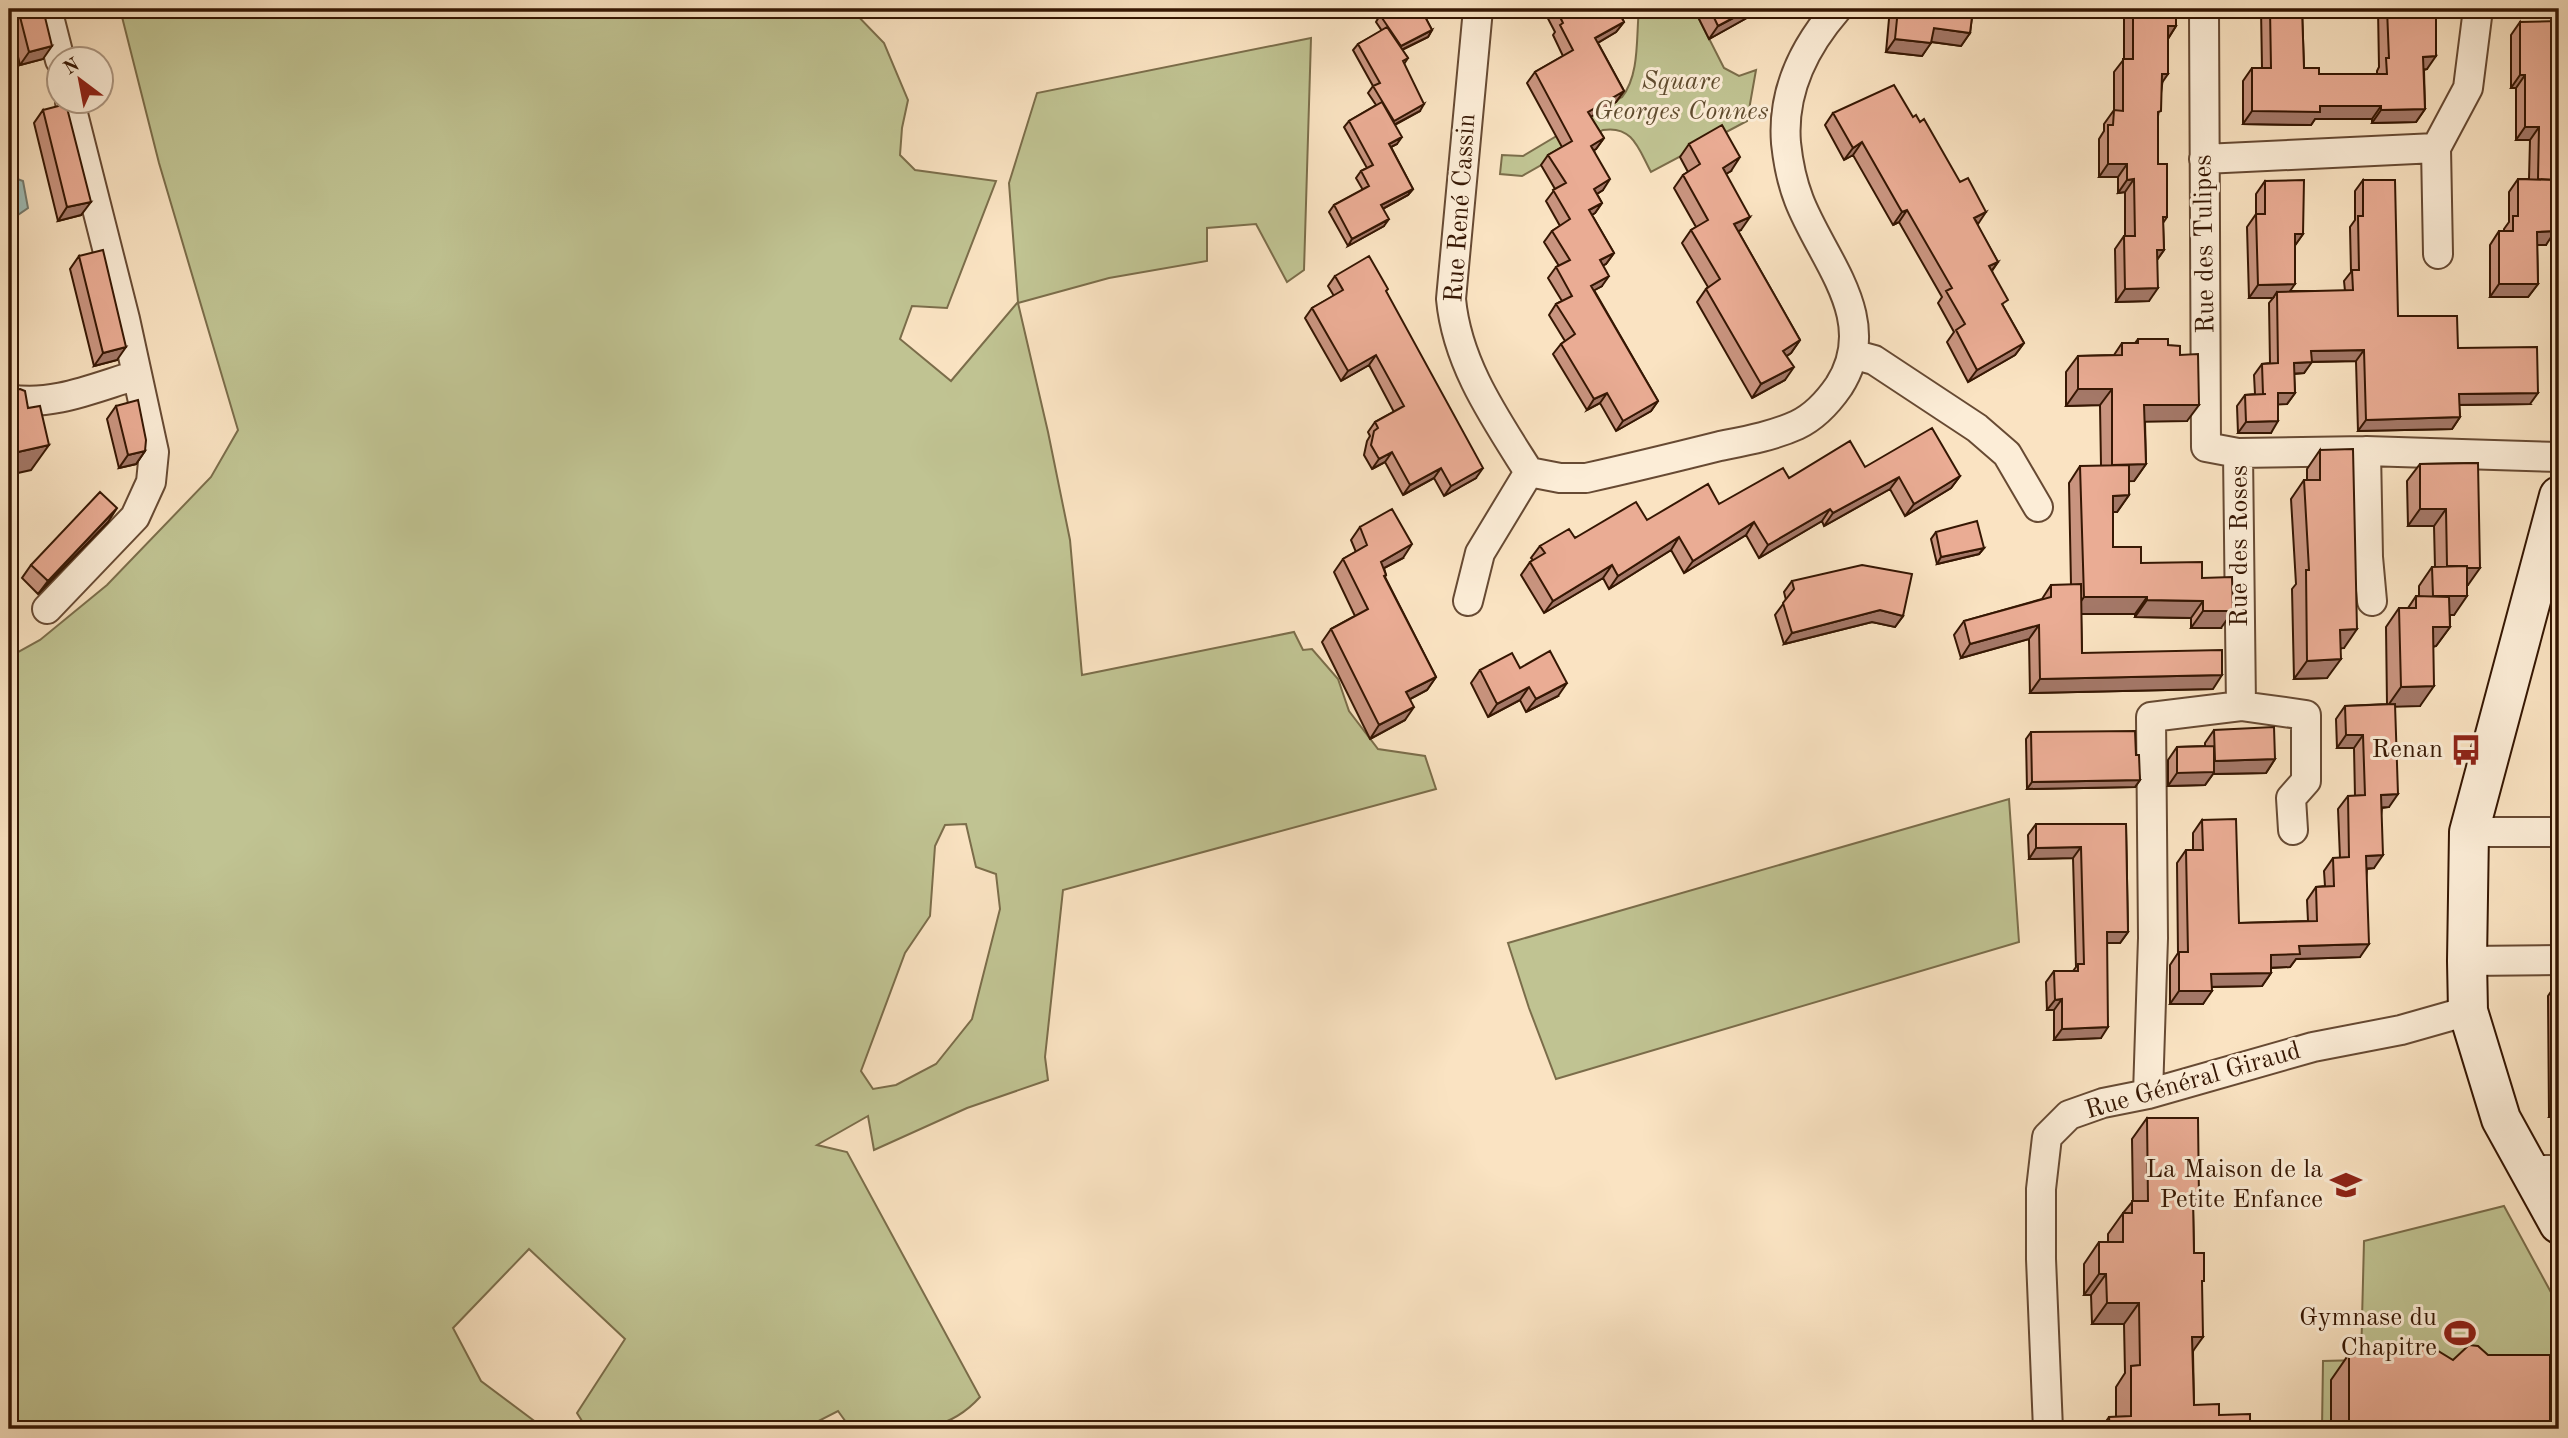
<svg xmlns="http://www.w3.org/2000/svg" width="2568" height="1438" viewBox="0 0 2568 1438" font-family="'Old Standard TT',serif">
	<rect width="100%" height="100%" fill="#fae3c2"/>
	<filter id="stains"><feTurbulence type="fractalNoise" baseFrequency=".00286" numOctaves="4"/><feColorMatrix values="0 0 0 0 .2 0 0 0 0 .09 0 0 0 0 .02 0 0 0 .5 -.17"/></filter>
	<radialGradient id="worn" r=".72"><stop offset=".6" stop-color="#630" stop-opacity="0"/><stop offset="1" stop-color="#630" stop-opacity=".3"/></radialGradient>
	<path fill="#c0c392" stroke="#7b6d4a" stroke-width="2" fill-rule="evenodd" d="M120 9H851L884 43 908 100 902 128 900 155 915 170 996 181 947 308 912 306 900 339 951 381 1018 302 1009 183 1037 93 1311 38 1304 270 1287 282 1256 224 1207 228V261L1109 278 1018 303 1048 432 1070 540 1082 675 1294 632 1303 650 1312 649 1338 679 1349 711 1378 749 1425 756 1436 789 1063 890 1045 1057 1048 1080 967 1108 874 1150 868 1116 817 1145 847 1152 980 1397C943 1438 902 1429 851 1429L838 1411 803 1429H587L577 1413 625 1339 529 1249 453 1328 481 1381 545 1429H9V657L40 640 107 585 211 477 238 430 159 163ZM966 824 976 867 996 874 1000 909 972 1019 936 1064 896 1085 873 1089 861 1071 905 953 930 916 935 846 945 825Z
		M1639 9H1694L1724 68 1739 76 1756 70 1747 121 1651 172C1639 150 1633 125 1603 130L1522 176 1500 174 1502 155 1523 156 1622 97C1640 75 1636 36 1639 9Z
		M2009 799 2019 942 1556 1079 1529 1008 1508 943Z
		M2504 1206 2559 1307V1429H2322L2323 1361 2361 1360 2364 1241Z"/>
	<path fill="#9fbdb7" stroke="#757b6f" stroke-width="2" d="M9 176 23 181 28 208 9 221Z"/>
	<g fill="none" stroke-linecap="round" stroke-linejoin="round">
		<defs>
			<path id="lane" d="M2529 1163H2559"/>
			<path id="street" d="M47 9 60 60
				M1478 9 1451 299C1457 364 1495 418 1529 472
				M2204 9 2206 447 2238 453
				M2436 148 2438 254
				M2204 159 2436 148 2468 88 2478 9
				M1852 354 1874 360 1977 428 2007 454 2038 507
				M9 399C52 407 96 387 137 375
				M2366 451 2368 557 2372 601
				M1529 472 1560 478H1586C1631 468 1676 457 1720 446 1745 441 1773 436 1797 425 1814 417 1828 402 1839 386 1882 319 1822 260 1799 200 1792 182 1788 162 1786 143 1782 92 1804 47 1837 9
				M1468 601 1480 553 1529 472
				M47 609 135 517 151 482 154 452 125 319 70 102
				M2241 706 2238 453 2366 451 2559 457
				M2469 832H2559
				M2467 961 2559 960
				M2148 1094 2153 938 2151 717 2241 706 2306 715V781L2291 798 2293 830
				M2048 1429 2041 1259V1189L2047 1137 2069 1115 2103 1103 2148 1094 2313 1047 2401 1030 2468 1011"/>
			<path id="secondary" d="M2559 496 2469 832 2467 961 2468 1011 2501 1119 2559 1224"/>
		</defs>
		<use href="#lane" stroke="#674a33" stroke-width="18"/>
		<use href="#street" stroke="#674a33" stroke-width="32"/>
		<use href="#secondary" stroke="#361703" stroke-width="42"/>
		<use href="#lane" stroke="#fcedd7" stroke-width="14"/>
		<use href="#street" stroke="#fcedd7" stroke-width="28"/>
		<use href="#secondary" stroke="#fcedd7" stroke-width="38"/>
	</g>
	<path fill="#c9947f" stroke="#361703" stroke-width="2" d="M12 9H43V59L20 65 9 20V14Z
		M1381 9H1421L1432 30 1428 37 1402 50 1408 58 1404 64 1420 111 1395 125 1397 144 1391 147 1413 189 1408 195 1383 209 1384 226 1348 246 1329 212 1334 205 1363 190 1356 178 1361 171 1367 168 1344 127 1349 121 1376 105 1368 93 1373 86 1353 50 1358 44 1382 31 1376 22 1380 15 1383 13Z
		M1543 9H1617L1624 22 1616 32 1598 43 1624 91 1616 102 1590 117 1604 138 1596 149 1594 150 1603 190 1597 194 1602 203 1595 213 1592 215 1614 253 1606 264 1603 265 1602 286 1594 290 1658 401 1651 411 1616 431 1600 403 1587 410 1553 354 1561 344 1565 341 1549 315 1556 304 1562 301 1548 278 1556 267 1559 266 1544 242 1552 231 1560 226 1546 201 1555 189 1541 165 1548 155 1562 147 1527 83 1535 72 1563 56 1553 35 1555 32Z
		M1694 9H1757L1752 15 1709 39Z
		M1897 9H1973L1970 33 1961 46 1931 42 1922 56 1886 52 1889 19Z
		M2124 9H2176V26L2168 39 2158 116V164L2167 217 2163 223 2164 250 2157 260 2149 301 2116 302 2115 249 2124 236H2125V192L2118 193V177H2099V139L2104 131V124L2114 110V72L2124 59Z
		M2261 9H2302L2304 68 2319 74H2377V71L2379 67 2378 9H2436L2427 69 2424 70 2425 109 2416 122 2372 123V119H2315L2311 125 2243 124V81L2252 68H2262Z
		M2520 22 2556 193 2546 245H2537L2538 284 2528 297H2490V245L2499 231H2504V229L2509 222V192L2518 179H2529L2530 140H2516V88H2511V35Z
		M43 110 81 215 58 221 34 123Z
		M1833 113 1977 225 1998 262 1992 271 2003 306 2024 343 2015 355 1968 382 1947 342 1954 332 1938 303 1942 297 1899 222 1893 225 1853 155 1844 160 1825 125Z
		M1689 144 1731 171 1726 174 1741 230 1738 231 1800 340 1791 353 1787 356 1785 380 1752 398 1697 302 1706 289 1708 287 1682 243 1691 230 1696 227 1674 188 1683 175 1688 172 1680 157Z
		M2363 180 2398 316 2458 348 2530 404 2459 405 2460 417 2452 429 2358 431 2356 361 2311 362 2304 373 2294 374 2295 393 2287 404H2278L2271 433H2238L2237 406 2245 395 2255 394 2254 375 2262 364 2270 363 2269 303 2273 298H2249L2247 227 2256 214V194L2265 181 2303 234 2295 245 2290 291H2345L2344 281 2351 272 2350 227 2355 220V191Z
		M79 256 117 360 94 366 70 269Z
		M1335 276 1386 292 1476 478 1444 496 1434 478 1403 495 1385 462 1372 469 1364 455 1367 441 1370 436 1368 432 1375 422 1394 412 1369 365 1341 381 1305 318 1312 308 1334 296 1328 286Z
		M2138 339 2168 345 2180 355 2187 421H2145L2146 464 2134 481H2129V495L2117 512H2113V547L2141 563 2202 578 2221 628H2191V618L2135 617V614H2081L2082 653 2213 689 2030 693 2029 639 1961 658 1954 635 1964 621 2042 599 2051 585H2071L2069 483 2080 466H2101L2100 405 2066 406V372L2078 356 2114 355 2122 343H2135Z
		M116 406 145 451 136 464 119 468 107 419Z
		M2320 450 2344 648H2341L2327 678 2294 679 2292 589 2296 584 2291 499 2304 480H2307V469Z
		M2478 463 2468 585H2467L2454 615H2450V627L2436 646 2433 647 2420 706H2395L2389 807 2382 808 2374 868 2367 869 2360 957 2296 959 2290 967 2271 968V973L2262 986 2212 987 2203 1004H2170V965L2178 953 2177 863 2186 850H2193V833L2202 820 2239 923 2308 921 2307 900 2316 887 2325 886 2324 871 2333 858H2340L2338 809 2348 796H2355L2354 748H2337L2336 719 2345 706 2387 704 2386 627 2399 608H2408L2416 596H2419V586L2432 567H2435L2434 526H2408L2407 481 2420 464Z
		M1865 467 1960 476 1951 488 1905 516 1890 489 1824 526 1822 521 1759 558 1746 535 1684 573 1671 550 1609 589 1603 578 1544 613 1521 575 1530 562 1533 560 1531 558 1540 546 1647 520 1719 504 1789 478Z
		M108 522 38 594 22 578 31 565Z
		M1360 527 1403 558 1384 568 1386 575 1385 577 1436 677 1427 690 1410 699 1405 720 1370 739 1322 642 1331 629 1355 616 1334 572 1343 559 1356 552 1351 540Z
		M1936 532 1984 548 1979 554 1937 564 1931 539Z
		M1792 581 1903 616 1895 627 1872 622 1784 644 1775 615 1786 600 1784 592Z
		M1520 668 1558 696 1526 712 1520 700 1488 717 1471 683 1480 670Z
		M2214 730 2275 759 2266 773 2213 774 2205 785 2168 786V760L2177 747 2205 746V743Z
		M2031 732 2136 755 2140 780 2135 787 2027 789 2026 739Z
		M2036 824H2126L2128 932 2120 943H2107L2101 1038 2054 1040V1010H2047L2046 982 2054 971H2073L2076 967 2073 858 2029 859 2028 835Z
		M2559 980V1117H2549L2548 996Z
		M2147 1118 2199 1199 2193 1207 2194 1253 2202 1285 2193 1352 2194 1405 2219 1415 2250 1423 2266 1429H2101L2109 1417H2116V1387L2125 1373 2124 1324H2092L2091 1295H2084V1264L2099 1242H2108V1234L2123 1213 2133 1201 2132 1139Z
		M2349 1354 2550 1429H2331V1380Z"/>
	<path fill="#a47868" stroke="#361703" stroke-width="2" d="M1750 9H1757L1752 15 1709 39 1718 26Z
		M1624 22 1616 32 1587 49 1595 38Z
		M2168 26H2176L2167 40Z
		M1934 28 1970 33 1961 46 1925 41Z
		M1432 30 1428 37 1397 52 1401 46Z
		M1895 39 1931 43 1922 56 1886 52Z
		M52 46 43 59 20 65 29 52Z
		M2436 56 2427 69 2414 70 2423 57Z
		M2162 74H2168L2159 87Z
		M2520 75H2525L2516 88H2511Z
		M1624 91 1616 102 1580 123 1588 112Z
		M1424 104 1420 111 1390 127 1394 121Z
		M2320 106H2381L2372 119H2315L2311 125 2243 124 2252 111Z
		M2425 109 2416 122 2372 123 2381 110Z
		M2525 127H2539L2530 140H2516Z
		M1402 137 1397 144 1385 150 1389 144Z
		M1604 138 1596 149 1584 156 1591 146Z
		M1862 142 1853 155 1844 160 1853 148Z
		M1740 157 1731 171 1714 181 1723 168Z
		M2108 164H2127L2118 177H2099Z
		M1610 179 1603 190 1587 200 1594 189Z
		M2134 179 2125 192 2118 193 2127 180Z
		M2538 180H2559V193H2529Z
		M1413 189 1408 195 1377 212 1381 205Z
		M91 202 81 215 58 221 67 207Z
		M1602 203 1595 213 1581 221 1589 210Z
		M1907 210 1899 222 1893 225 1902 212Z
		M1986 212 1978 224 1974 218Z
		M1750 217 1741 230 1725 237 1734 224Z
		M1389 219 1384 226 1348 246 1352 239Z
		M2555 231 2546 245H2528L2537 232Z
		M2295 234H2303L2294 247Z
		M2157 250H2164L2154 264Z
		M1614 253 1606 264 1593 271 1600 260Z
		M1998 262 1989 274V266Z
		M1609 276 1602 286 1584 296 1591 286Z
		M2295 284 2285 298 2277 292 2273 298H2249L2258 285Z
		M2499 284H2538L2528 297H2490Z
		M2158 288 2149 301 2116 302 2125 289Z
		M1800 340 1791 353 1774 364 1783 351Z
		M2024 343 2015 355 1968 382 1977 370Z
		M126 347 117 360 94 366 103 353Z
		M2364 350 2356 361 2303 362 2311 351Z
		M1376 355 1369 365 1341 381 1348 371Z
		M2312 362 2304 373 2286 374 2294 363Z
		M1794 367 1785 380 1752 398 1761 384Z
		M2078 389H2112L2100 405 2066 406Z
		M1607 393 1600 403 1587 410 1594 399Z
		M2278 393H2295L2287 404 2270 405Z
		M2538 393 2530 404 2451 405 2459 394Z
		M1658 401 1651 411 1616 431 1623 421Z
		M2144 405H2199L2187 421 2132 422Z
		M2460 417 2452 429 2358 431 2366 420Z
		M2278 421 2271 433H2238L2246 422Z
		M49 445 31 470 9 475V454Z
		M145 451 136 464 119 468 128 455Z
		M1392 452 1385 462 1372 469 1379 459Z
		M2146 464 2134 481 2101 482 2112 465Z
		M1441 468 1434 478 1403 495 1410 485Z
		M1483 468 1476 478 1444 496 1451 486Z
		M1960 476 1951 488 1905 516 1914 504Z
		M1899 477 1890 489 1824 526 1833 513Z
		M2129 495 2117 512H2101L2113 496Z
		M117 508 108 522 38 594 48 581Z
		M1830 509 1822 521 1759 558 1768 545Z
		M2420 509H2446L2434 526H2408Z
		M1754 522 1746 535 1684 573 1693 561Z
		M1679 537 1671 550 1609 589 1618 576Z
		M1412 544 1403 558 1371 575 1381 562Z
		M1984 548 1979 554 1937 564 1941 557Z
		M1612 565 1603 578 1544 613 1553 601Z
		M2447 568H2480L2468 585H2435Z
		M2433 596H2467L2454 615H2419Z
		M2084 597H2147L2135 614H2072Z
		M2147 600 2203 601 2191 618 2135 617Z
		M1880 610 1903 616 1895 627 1872 622 1784 644 1792 633Z
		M2203 611H2233L2221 628H2191Z
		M2039 625 2029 639 1961 658 1970 644Z
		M2433 627H2450L2436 646 2419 647Z
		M2357 629 2344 648 2327 649 2340 630Z
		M2341 659 2327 678 2294 679 2307 661Z
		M2222 675 2213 689 2030 693 2040 679Z
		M1436 677 1427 690 1397 706 1406 692Z
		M1567 683 1558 696 1526 712 1536 699Z
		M2434 686 2420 706 2387 707 2401 687Z
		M1529 687 1520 700 1488 717 1497 704Z
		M1414 707 1405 720 1370 739 1379 725Z
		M2346 735H2363L2354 748H2337Z
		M2275 759 2266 773 2213 774 2205 785 2168 786 2177 773 2215 761Z
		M2140 780 2135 787 2027 789 2032 782Z
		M2398 794 2389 807 2372 808 2381 795Z
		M2081 847 2073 858 2029 859 2036 848Z
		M2383 855 2374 868 2357 869 2366 856Z
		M2107 932H2128L2120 943H2099Z
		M2369 944 2360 957 2296 959 2290 967 2262 968 2271 955 2299 946Z
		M2271 973 2262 986 2202 987 2211 974Z
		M2179 991H2212L2203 1004H2170Z
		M2062 999 2054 1010H2047L2055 1000Z
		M2108 1027 2101 1038 2054 1040 2062 1029Z
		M2559 1102V1117H2549Z
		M2099 1274H2106L2091 1295H2084Z
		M2107 1303H2139L2124 1324H2092Z
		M2192 1337H2203L2188 1358Z"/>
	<path fill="#eaac94" stroke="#361703" stroke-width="2" d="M18 9H43L52 46 29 52Z
		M1389 9H1421L1432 30 1401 46 1380 15 1390 10Z
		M1556 9H1617L1624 22 1595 38 1624 91 1588 112 1604 138 1591 146 1610 179 1594 189 1602 203 1589 210 1614 253 1600 260 1609 276 1591 286 1658 401 1623 421 1607 393 1594 399 1561 344 1575 334 1556 304 1572 296 1556 267 1570 260 1552 231 1570 219 1553 190 1566 183 1548 155 1572 141 1535 72 1573 50 1560 25 1563 23Z
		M1710 9H1750L1718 26Z
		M1898 9H1973L1970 33 1934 28 1931 43 1895 39Z
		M2133 9H2176V26H2168V74H2162L2161 111 2158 112V164H2167V217H2163L2164 250H2157L2158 288 2125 289 2124 236H2135L2134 179 2127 180V164H2108V125H2113L2114 110 2123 111V59H2133Z
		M2270 9H2302L2304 68H2319V74H2387L2386 58H2389L2387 9H2436V56L2423 57 2425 109 2381 110V106H2320V112L2252 111V68H2271Z
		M2559 21V180L2538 179 2539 127H2525V75H2520V22Z
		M1387 27 1408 58 1403 61 1424 104 1394 121 1373 86 1380 83 1358 44Z
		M1894 85 1913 117 1916 115 1920 122 1924 119 1960 182 1968 178 1986 212 1974 218 1998 262 1989 266 2008 300 2002 304 2024 343 1977 370 1956 330 1965 324 1946 291 1952 288 1907 210 1902 212 1862 142 1853 148 1833 113Z
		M1382 102 1402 137 1389 144 1413 189 1381 205 1389 219 1352 239 1334 205 1369 186 1361 171 1373 165 1349 121Z
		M66 104 91 202 67 207 43 110Z
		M1722 125 1740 157 1723 168 1750 217 1734 224 1800 340 1783 351 1794 367 1761 384 1706 289 1720 279 1691 230 1708 220 1683 175 1700 164 1689 144Z
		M2518 179 2556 180 2555 231 2537 232 2538 284H2499V231H2513V216H2518Z
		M2304 180 2303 234H2295V284L2258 285 2256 214H2265V181Z
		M2363 180H2395L2398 316H2457L2458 348 2537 347 2538 393 2459 394 2460 417 2366 420 2364 350 2311 351 2312 362 2294 363 2295 393H2278V421L2246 422 2245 395 2266 394H2263L2262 364 2278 363 2277 292 2353 290 2352 270H2359L2358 216H2363Z
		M103 250 126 347 103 353 79 256Z
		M1369 256 1388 289 1386 291 1483 468 1451 486 1441 468 1410 485 1392 452 1379 459 1371 445 1374 431 1378 428 1375 422 1404 406 1376 355 1348 371 1312 308 1343 290 1335 276Z
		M2138 339H2168V345L2180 346V355L2198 354 2199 405H2144L2146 464 2112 465V389H2078V356L2122 355V343H2138Z
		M20 389 25 391 28 408 40 406 49 445 9 454V391Z
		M138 400 146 440 145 451 128 455 116 406Z
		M1932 428 1960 476 1914 504 1899 477 1833 513 1830 509 1768 545 1754 522 1693 561 1679 537 1618 576 1612 565 1553 601 1530 562 1545 553 1540 546 1569 529 1575 538 1636 502 1647 520 1708 484 1719 504 1783 468 1789 478 1850 441 1865 467Z
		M2353 449 2357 629 2340 630 2341 659 2307 661 2306 570H2309L2304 480H2320V450Z
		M2478 463 2480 568H2467V566H2447L2446 509H2420V464Z
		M2129 465V495L2113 496V547H2141V563L2202 562V578L2232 577 2233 611H2203V601L2147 600V597H2084L2080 466Z
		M100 492 117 508 48 581 31 565Z
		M1392 509 1412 544 1381 562 1386 575 1384 576 1436 677 1406 692 1414 707 1379 725 1331 629 1368 609 1343 559 1367 545 1360 527Z
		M1977 521 1984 548 1941 557 1936 532Z
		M1862 565 1912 574 1903 616 1880 610 1792 633 1783 603 1794 589 1792 581Z
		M2467 566V596H2433L2432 567Z
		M2081 584 2082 653 2222 650V675L2040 679 2039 625 1970 644 1964 621 2051 597V585Z
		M2416 596 2449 597 2450 627H2433L2434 686 2401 687 2399 608H2416Z
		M1550 651 1567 683 1536 699 1529 687 1497 704 1480 670 1512 653 1520 668Z
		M2395 704 2398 794 2381 795 2383 855 2366 856 2369 944 2299 946 2300 954 2271 955V973L2211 974 2212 991H2179V952H2188L2186 850H2203L2202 820 2236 819 2239 923 2317 921 2316 887 2334 886 2333 858 2349 857 2348 796 2365 795 2363 735H2346L2345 706Z
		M2274 727 2275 759 2215 761 2214 730Z
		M2135 731 2136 755H2139L2140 780 2032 782 2031 732Z
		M2214 746V772L2177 773V747Z
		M2036 824H2126L2128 932H2107L2108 1027 2062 1029V999L2055 1000 2054 971H2078V964H2084L2081 847 2036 848Z
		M2147 1118H2198L2199 1199H2193L2194 1253H2204V1281H2202L2203 1337H2192L2194 1405 2219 1404V1415L2250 1414V1423L2266 1422V1429H2110L2109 1417 2131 1416V1366L2140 1365 2139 1303H2107L2106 1274H2099V1242H2123V1213H2132V1201H2148Z
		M2423 1345 2430 1346 2453 1360 2469 1345 2478 1346 2488 1355H2550V1429H2349V1354L2410 1355Z"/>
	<defs>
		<symbol id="bus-bare" viewBox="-9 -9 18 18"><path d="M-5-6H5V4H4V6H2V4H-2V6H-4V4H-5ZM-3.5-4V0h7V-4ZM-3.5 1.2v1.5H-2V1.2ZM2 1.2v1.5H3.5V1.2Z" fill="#8f2418" stroke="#fcedd7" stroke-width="2.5" paint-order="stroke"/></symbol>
		<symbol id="school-bare" viewBox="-9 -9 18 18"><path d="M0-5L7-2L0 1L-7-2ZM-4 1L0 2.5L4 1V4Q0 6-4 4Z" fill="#8f2418" stroke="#fcedd7" stroke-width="2.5" paint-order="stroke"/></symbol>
		<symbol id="stadium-bare" viewBox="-9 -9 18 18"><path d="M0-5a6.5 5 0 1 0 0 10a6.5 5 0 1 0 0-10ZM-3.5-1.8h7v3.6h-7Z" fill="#8f2418" stroke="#fcedd7" stroke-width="2.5" paint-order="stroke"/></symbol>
	</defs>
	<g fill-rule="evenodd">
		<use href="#bus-bare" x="2444" y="728" width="44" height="44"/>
		<use href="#school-bare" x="2324" y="1163" width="44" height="44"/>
		<use href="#stadium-bare" x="2438" y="1311" width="44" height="44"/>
	</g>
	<g text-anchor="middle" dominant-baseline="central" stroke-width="6" stroke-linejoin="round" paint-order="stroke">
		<g font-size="26" font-style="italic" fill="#5f4b2e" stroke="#fcedd7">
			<text x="1681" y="82">Square<tspan x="1681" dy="30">Georges Connes</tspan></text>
		</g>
		<g font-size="26" fill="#361703" stroke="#fcedd7">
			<text transform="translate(1461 208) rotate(-86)">Rue René Cassin</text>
			<text transform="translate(2205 244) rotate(-91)">Rue des Tulipes</text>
			<text transform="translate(2240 546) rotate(-90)">Rue des Roses</text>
			<text transform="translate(2193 1081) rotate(-16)">Rue Général Giraud</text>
		</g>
		<g font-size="26" fill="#361703" stroke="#fcedd7" text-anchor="end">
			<text x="2443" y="750">Renan</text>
			<text x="2323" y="1170">La Maison de la<tspan x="2323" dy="30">Petite Enfance</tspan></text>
			<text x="2437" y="1318">Gymnase du<tspan x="2437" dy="30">Chapitre</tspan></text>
		</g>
	</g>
	<rect width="2568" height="1438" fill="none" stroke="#fae3c2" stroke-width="35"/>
	<rect x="10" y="10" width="2547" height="1417" fill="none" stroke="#361703" stroke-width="3.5"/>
	<rect x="18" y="18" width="2533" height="1403" fill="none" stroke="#361703" stroke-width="2"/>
	<g transform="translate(80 80) rotate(328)"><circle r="33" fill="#fcedd7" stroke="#ad9782" stroke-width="2"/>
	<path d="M0-5L12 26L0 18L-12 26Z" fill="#8f2418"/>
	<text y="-10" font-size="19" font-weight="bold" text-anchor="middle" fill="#361703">N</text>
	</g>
	<rect width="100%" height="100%" filter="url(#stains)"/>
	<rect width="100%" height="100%" fill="url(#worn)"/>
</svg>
